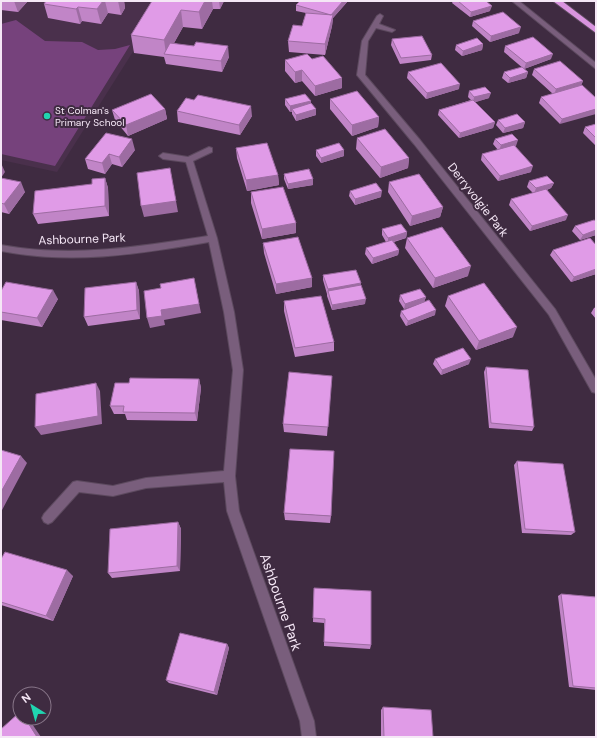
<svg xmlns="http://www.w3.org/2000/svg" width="597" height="738" viewBox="0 0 597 738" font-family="'DM Sans',sans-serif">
	<rect width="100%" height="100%" fill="#3f2b41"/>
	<path fill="#4a304c" d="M1 1H165L57 172 1 160Z"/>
	<path fill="#76427c" d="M16 20 45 41 82 42 98 50 115 49 130 45 55 166 1 154V24Z"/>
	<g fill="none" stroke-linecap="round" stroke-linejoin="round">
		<defs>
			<path id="minor" d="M512 1H519L596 63V69Z
				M380 14 383 16 379 24 395 30 392 32 376 28 368 41 365 75 420 140 555 309 596 380V393L592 392 549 315 414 144 357 75 362 41 377 16Z
				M209 147 212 148V152L193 161 217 238 234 312 243 370 235 476 239 511 314 721 316 737H302L300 721 227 511 224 482 146 488 113 496 79 492 52 522 48 524 44 522 42 518 44 514 73 482 77 481 113 486 146 478 224 471 233 370 224 312 209 242C137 254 74 265 1 251V245C73 258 136 247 208 236L186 162 163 159 159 156 163 153 188 157Z"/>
			<path id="highway" d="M553 1H562L596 27V33Z"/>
		</defs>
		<use href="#minor" stroke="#5c495e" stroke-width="2"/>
		<use href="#highway" stroke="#5c495e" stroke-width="2"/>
		<use href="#minor" fill="#795e7c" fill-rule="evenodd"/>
		<use href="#highway" fill="#d994df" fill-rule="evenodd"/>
	</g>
	<path fill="#c185c7" d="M1 1H28L18 12 1 10Z
		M46 1H124L125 8 121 15 108 13 101 24 82 21 80 24 48 18 44 4Z
		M152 1H224L220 9H213L202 29 183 27 174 43 229 57 222 72 166 64 164 57 134 53 131 35Z
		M300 1H348L333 18 332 26 325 55 289 52 288 41 302 26 306 13 296 11V5Z
		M453 1H486L490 11 470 17 452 3Z
		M473 21 519 33 490 42 472 26Z
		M392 39 432 55 431 60 400 64 391 45Z
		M483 44 482 50 462 56 455 50 456 45Z
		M505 46 551 59 524 69 504 52Z
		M312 59 342 88 315 96 302 81 295 83 285 71V60Z
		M534 69 583 81 560 124 539 103 541 97 553 94 532 75Z
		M408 72 459 89 426 99 407 78Z
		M504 72H528L526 78 508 83 502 78Z
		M469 91 489 98 475 102 495 122 493 128 459 138 438 115 439 110 471 100 468 97Z
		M285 99 311 101V103L316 115 296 121 292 114V112H290L285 105Z
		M330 99 379 117 378 127 352 136 330 109Z
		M165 109 167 119 128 136 115 120 112 110Z
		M177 111 252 116 240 135 178 122Z
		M498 120 525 122 523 128 503 133 496 125Z
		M596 124V146L583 133 585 127Z
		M357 138 409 158 408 168 380 178 356 149Z
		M495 139 516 146H515L531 172 498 181 481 160 482 154 498 150 493 144Z
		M236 148 278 175 279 185 247 191 237 158Z
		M135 150 122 167 112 164 105 174 88 169 85 159Z
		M316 150H344V156L321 163 316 156Z
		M284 174 313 179V185L288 189 284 179Z
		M1 178 25 192 9 214 1 212Z
		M105 178 108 188 109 216 38 224 33 214Z
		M529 181 554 183 551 188 547 190 566 220 530 231 509 205 511 199 533 193 527 187Z
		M389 182 443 207 440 217 410 226 388 192Z
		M350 191 381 197 355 205 349 196Z
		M251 192 296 223V233L262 239 251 203Z
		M596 221V235L580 240 572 231 575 226Z
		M382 229 407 232 406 238 394 242 399 250 398 255 372 264 365 254 366 248 386 242 382 235Z
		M407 238 468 276 433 288 405 248Z
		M263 243 312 287 276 294 264 253Z
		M596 245V274L571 282 550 255 553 250Z
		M323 275 361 283 360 285 365 304 332 310 327 296V294L323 280Z
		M136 282 139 291 140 319 88 326 84 317Z
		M1 291 58 299 42 327 1 320Z
		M400 295 426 297 424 302 404 309 399 301Z
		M448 296 513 337 476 350 445 306Z
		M284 301 334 342V351L295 357 284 311Z
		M596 307V319L591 313 594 308Z
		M401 311 435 315 406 326 400 316Z
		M435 359 469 364 441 375 433 364Z
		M486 367 534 427 532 431 489 428 484 372Z
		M332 376 327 436 284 432 283 424Z
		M199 379 201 388 197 421 127 420 125 414H114L110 406 129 383Z
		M517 461 575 532 571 535 522 533 514 465Z
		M284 513 331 516 330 523 285 520Z
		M178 522 181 529 180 571 112 578 108 573Z
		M1 559 73 576 53 621 1 605Z
		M314 588 371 645 370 649 324 646V623L313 622Z
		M561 594 596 597V690L569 687 558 596Z
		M227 644 229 648 217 695 169 683 166 680Z
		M383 707 433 737H381V710Z"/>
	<path fill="#9d6ca2" d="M14 1H28L18 12Z
		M103 1H105L108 13 101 24 97 9Z
		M118 1H124L125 8 121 15Z
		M205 1H212L213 9 202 29 199 12Z
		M219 1H224L220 9Z
		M343 1H348L333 18 332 26 325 55V44L331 15Z
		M492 6 490 11 470 17 471 12Z
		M78 7 82 21 80 24 76 9Z
		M181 10 183 27 168 54H166L164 40Z
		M521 27 519 33 490 42 491 36Z
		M483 44 482 50 462 56 463 51Z
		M228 46 229 57 222 72 221 61Z
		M553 54 551 59 524 69 526 63Z
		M302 70V81L295 83V72Z
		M528 72 526 78 508 83 510 78Z
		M342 78V88L315 96V86Z
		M583 81 581 86 554 95 556 89Z
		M460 84 459 89 426 99 427 93Z
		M491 93 489 98 473 103 474 97Z
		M311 101V106L292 109V112H290V106Z
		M251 106 252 116 240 135 239 125Z
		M165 109 167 119 128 136 126 125Z
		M316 109V115L296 121V115Z
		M596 109V114L560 124 562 119Z
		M379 117 378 127 352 136V125Z
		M495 122 493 128 459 138 460 133Z
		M525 122 523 128 503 133 505 128Z
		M132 139 135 150 122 167 119 157Z
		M518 140 516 146 499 151 501 145Z
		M344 150V156L321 163V158Z
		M109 154 112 164 105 174 102 163Z
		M409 158 408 168 380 178 381 167Z
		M1 163 5 172 1 178Z
		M533 166 531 172 498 181 500 176Z
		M170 168 178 212 144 217 141 206Z
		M278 175 279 185 247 191 246 180Z
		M105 178 108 188 109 216 105 206Z
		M313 179V185L288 189V184Z
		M21 182 25 192 9 214 4 204Z
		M554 183 551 188 534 194 536 188Z
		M382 191 381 197 355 205V199Z
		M443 207 440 217 410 226 412 216Z
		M568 215 566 220 530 231 532 226Z
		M296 223V233L262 239V229Z
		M596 230V235L580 240 583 235Z
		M407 232 406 238 388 243V238Z
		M399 250 398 255 372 264 373 258Z
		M471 266 468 276 433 288 435 278Z
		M596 269V274L571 282 574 277Z
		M194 278 201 313 164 320 165 325 150 328 147 318 161 310Z
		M312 278V287L276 294V284Z
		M136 282 139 291 140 319 137 310Z
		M361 283 360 288 328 291 327 294 328 289Z
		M53 290 58 299 42 327 37 318Z
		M426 297 424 302 404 309 405 304Z
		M366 299 365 304 332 310V305Z
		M436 310 435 315 406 326 408 321Z
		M517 327 513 337 476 350 479 341Z
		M471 359 469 364 441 375 442 370Z
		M199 379 201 388 197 421 195 413Z
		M96 383 100 391 102 424 41 435 35 427Z
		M21 456 27 463 1 512V492Z
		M178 522 181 529 180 571 177 566Z
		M67 570 73 576 53 621 46 616Z
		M227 644 229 648 217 695 214 692Z
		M25 718H28L41 737H37Z"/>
	<path fill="#e09be7" stroke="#9d6ca2" d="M46 1H103L97 9 78 7 76 9 44 4Z
		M152 1H205L199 12 181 10 164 40 131 35Z
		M300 1H343L331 15 296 5Z
		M458 1H486L492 6 471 12Z
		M503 12 521 27 491 36 473 21Z
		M306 13 333 15 325 44 288 41 293 25 302 26Z
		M422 36 432 55 401 58 392 39Z
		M533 37 553 54 526 63 505 46Z
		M477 38 483 44 463 51 456 45Z
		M196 42 228 46 221 61 164 54 170 43 194 46Z
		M307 54 312 59 323 56 342 78 315 86 302 70 295 72 285 60Z
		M560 61 583 81 556 89 534 69Z
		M441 63 460 84 427 93 408 72Z
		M522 67 528 72 510 78 504 72Z
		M582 85 596 98V109L562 119 541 97Z
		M485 87 491 93 474 97 469 91Z
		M357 91 379 117 352 125 330 99Z
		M151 94 165 109 126 125 112 110Z
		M305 94 311 101 290 106 285 99Z
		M198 95 251 106 239 125 177 111 186 98 194 100Z
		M473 100 495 122 460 133 439 110Z
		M311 103 316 109 296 115 292 109Z
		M517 114 525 122 505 128 498 120Z
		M596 124V138L585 127Z
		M385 129 409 158 381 167 357 138Z
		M106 133 132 139 119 157 109 154 102 163 85 159Z
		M512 134 518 140 501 145 495 139Z
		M267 143 278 175 246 180 236 148Z
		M339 143 344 150 321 158 316 150Z
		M514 145 533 166 500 176 482 154Z
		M170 168 176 201 141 206 137 173Z
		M309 169 313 179 288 184 284 174Z
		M419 174 443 207 412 216 389 182Z
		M547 176 554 183 536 188 529 181Z
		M1 178 21 182 4 204 1 203Z
		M105 178V206L33 214 35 191 92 184V179Z
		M376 183 382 191 355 199 350 191Z
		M283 187 296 223 262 229 251 192Z
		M546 189 568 215 532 226 511 199Z
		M594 220 596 221V230L583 235 575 226Z
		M401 224 407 232 388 238 382 229Z
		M442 227 471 266 435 278 407 238Z
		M298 237 312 278 276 284 263 243Z
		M590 238 596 245V269L574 277 553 250Z
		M392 240 399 250 373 258 366 248Z
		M356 270 361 283 328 289 323 275Z
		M194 278 199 304 161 310 162 316 147 318 144 291 161 288 160 284Z
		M6 282 53 290 37 318 1 312V291Z
		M136 282 137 310 84 317 85 288Z
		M484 283 517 327 479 341 448 296Z
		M361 285 366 299 332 305 328 291Z
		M420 289 426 297 405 304 400 295Z
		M321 296 334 342 295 348 284 301Z
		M429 300 436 310 408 321 401 311Z
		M463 348 471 359 442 370 435 359Z
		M486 367 528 370 534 427 491 423Z
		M289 372 332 376 328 427 283 424Z
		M130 378 199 379 195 413 123 412 124 406H110L115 383H129Z
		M96 383 98 416 35 427 36 394Z
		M290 449 334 451 331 516 284 513Z
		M1 450 21 456 1 492Z
		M517 461 563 464 575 532 525 529Z
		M178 522 177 566 108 573 110 529Z
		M5 552 67 570 46 616 1 602V559Z
		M314 588 371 591V645L324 642 325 619 313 618Z
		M561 594 596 597V688L573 686Z
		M180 633 227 644 214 692 166 680Z
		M383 707 431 710 433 737H384Z
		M20 712V718H25L37 737H1V729Z"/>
	<circle fill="#20d5b0" stroke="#3f2b41" stroke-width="1.5" cx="47" cy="116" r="4"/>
	<g text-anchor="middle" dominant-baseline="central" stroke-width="4" stroke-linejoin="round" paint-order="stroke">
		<g font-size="10" fill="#f5e7f6" stroke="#3f2b41" text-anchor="start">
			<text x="55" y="110">St Colman's<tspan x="55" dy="12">Primary School</tspan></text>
		</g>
		<g font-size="12" fill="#f5e7f6" stroke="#3f2b41">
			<text transform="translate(478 200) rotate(52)">Derryvolgie Park</text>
			<text transform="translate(82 239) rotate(-2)">Ashbourne Park</text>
		</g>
		<g font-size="14" fill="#f5e7f6" stroke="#3f2b41">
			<text transform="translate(281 602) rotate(71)">Ashbourne Park</text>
		</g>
	</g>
	<rect width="597" height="738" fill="none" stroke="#f5e7f6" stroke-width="4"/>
	<g transform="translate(32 706) rotate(323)"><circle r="19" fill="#3f2b41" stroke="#887689"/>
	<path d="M0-3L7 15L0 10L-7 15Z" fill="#20d5b0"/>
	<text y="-6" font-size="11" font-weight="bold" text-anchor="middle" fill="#f5e7f6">N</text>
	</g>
</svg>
